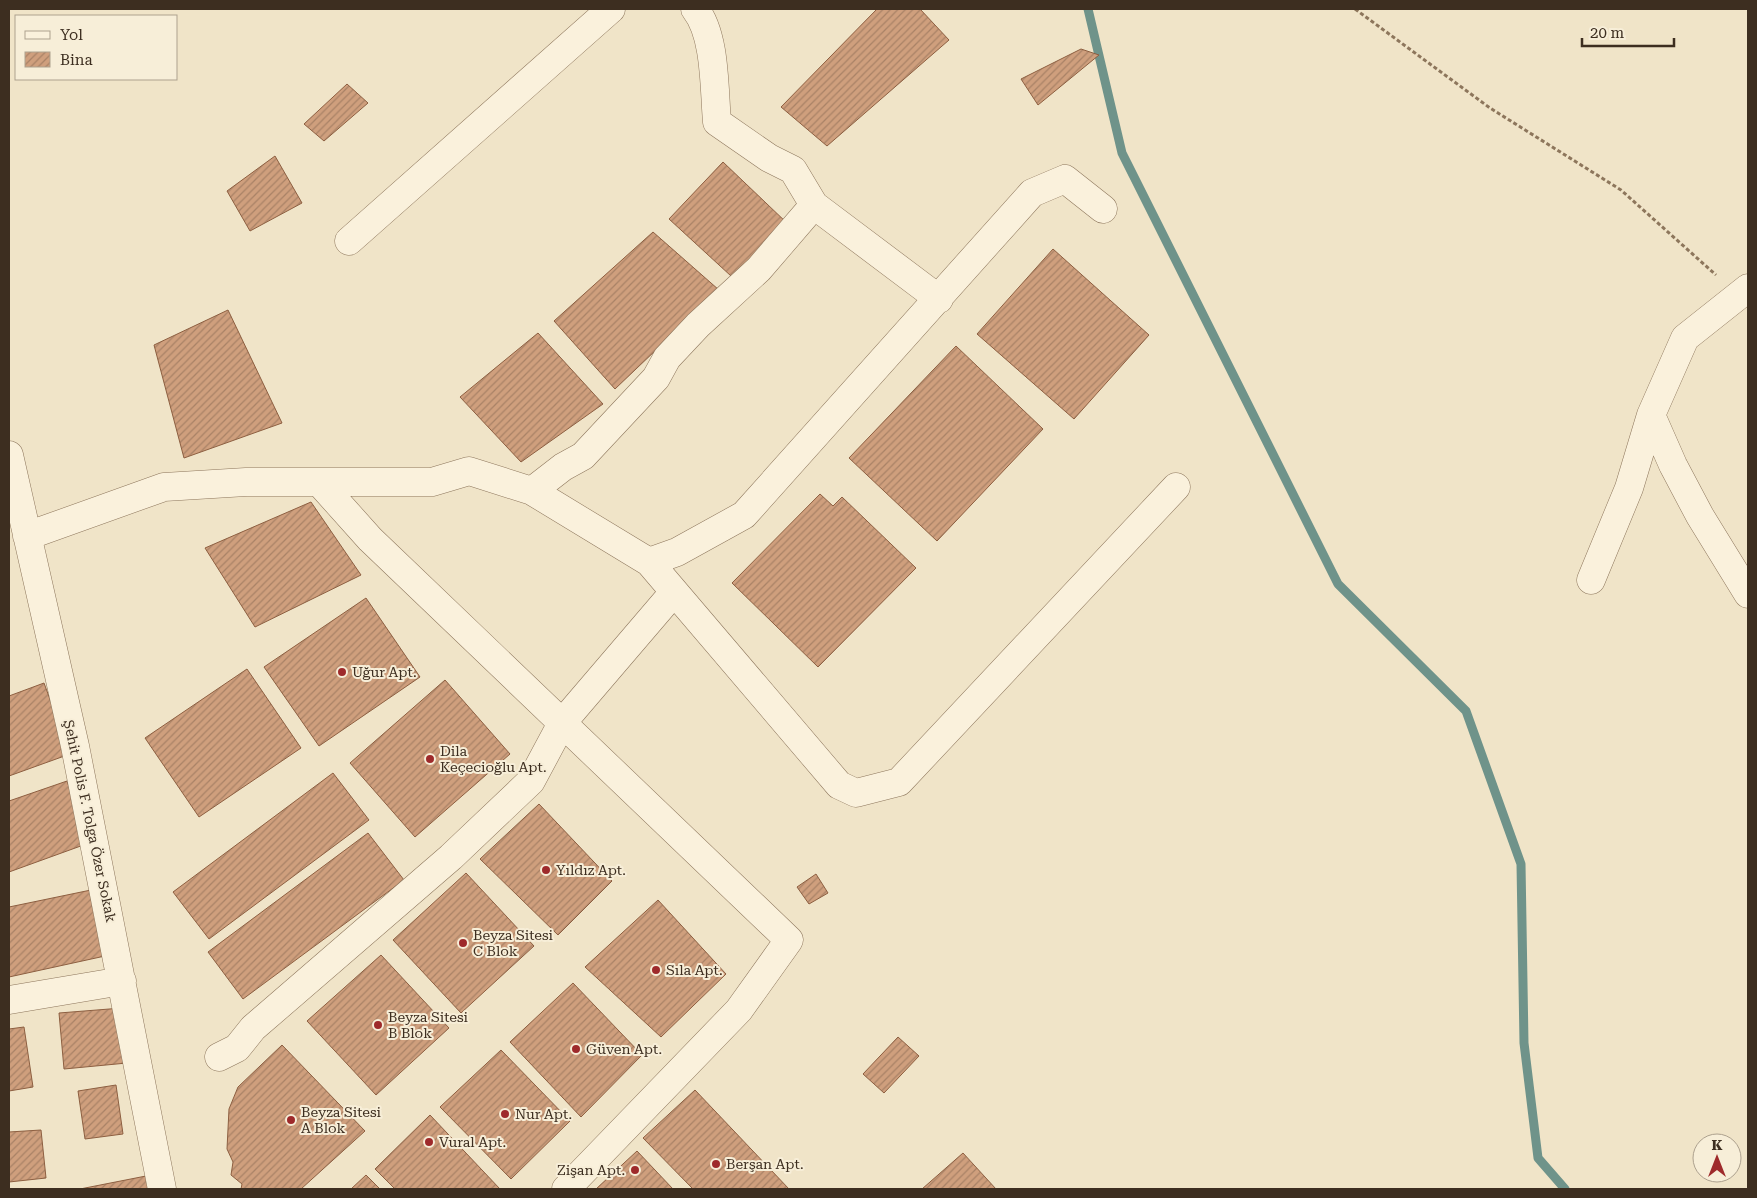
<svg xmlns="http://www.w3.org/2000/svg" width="1757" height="1198" viewBox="0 0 1757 1198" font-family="'Roboto Serif',serif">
	<defs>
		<pattern id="building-hatch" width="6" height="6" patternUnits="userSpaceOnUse" patternTransform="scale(1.25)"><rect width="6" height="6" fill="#cf9f7d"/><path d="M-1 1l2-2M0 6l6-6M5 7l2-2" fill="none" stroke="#a98266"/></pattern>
	</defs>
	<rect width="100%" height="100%" fill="#f0e4c8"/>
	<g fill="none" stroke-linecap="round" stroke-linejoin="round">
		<path stroke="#6f938a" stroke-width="9" d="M1088 9 1122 153 1338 584 1466 711 1521 864 1524 1043 1538 1158 1565 1189"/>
	</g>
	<path fill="url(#building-hatch)" stroke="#8d5f41" d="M877 9H920L949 40 827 146 781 107Z
		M1081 49 1099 55 1038 105 1021 79Z
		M347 84 368 103 324 141 304 124Z
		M275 156 302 203 250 231 227 191Z
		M723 162 788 224 731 276 669 219Z
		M653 232 719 290 615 389 554 321Z
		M1053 249 1149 335 1074 419 977 334Z
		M228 310 282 423 184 458 154 345Z
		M538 333 603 404 521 462 460 397Z
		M956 346 1043 429 937 541 849 458Z
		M820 494 833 506 842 497 916 568 818 667 732 583Z
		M311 502 361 575 255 627 205 548Z
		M366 598 420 677 319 746 264 667Z
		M247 669 301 748 199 817 145 738Z
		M445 680 510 754 415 837 350 763Z
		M44 683 70 754 9 776V696Z
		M333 773 369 820 209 939 173 892Z
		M67 781 89 843 9 872V801Z
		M539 804 612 881 558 935 480 859Z
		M368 833 404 880 243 999 208 952Z
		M466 873 534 946 461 1013 393 940Z
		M816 874 828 893 809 904 797 887Z
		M91 890 105 956 9 977V907Z
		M658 900 726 974 661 1037 585 967Z
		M381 955 449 1028 376 1095 307 1021Z
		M573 983 642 1055 581 1117 510 1042Z
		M122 1008 127 1063 64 1069 59 1013Z
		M24 1027 33 1087 9 1091V1029Z
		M898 1037 919 1056 884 1093 863 1074Z
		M282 1045 365 1131 301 1189H241L242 1184 231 1175 233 1162 227 1149 229 1109 238 1087Z
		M501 1050 570 1121 511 1179 440 1107Z
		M116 1085 123 1134 85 1139 78 1091Z
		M695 1090 789 1189H693L643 1138Z
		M430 1115 500 1189H395L375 1169Z
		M41 1130 46 1178 9 1182V1132Z
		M637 1151 673 1189H596Z
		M963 1153 996 1189H922Z
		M151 1175 154 1189H80Z
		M366 1175 380 1189H351Z"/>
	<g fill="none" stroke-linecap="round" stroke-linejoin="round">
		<defs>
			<path id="minor" d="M695 9C716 35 714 89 717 122L769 158 793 170 814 205 939 299
				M349 241 611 9
				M1651 415 1673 465 1700 516 1748 594
				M9 455 75 746 162 1189
				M319 482 370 539 789 940 739 1010 566 1189
				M532 491 563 467 583 456 656 378 667 358 698 325 759 269 814 205
				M27 536 164 487 246 482H432L469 471 532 491 649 562 839 785 856 793 899 782 1176 487
				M649 562 677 552 744 515 1032 193 1065 179 1103 209
				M1591 580 1629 488 1651 415 1685 338 1748 288
				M9 1000 122 981
				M219 1057 237 1048 253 1028 451 857 531 781 562 723 674 592"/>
		</defs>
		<use href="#minor" stroke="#8d765c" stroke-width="29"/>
		<path stroke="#8d765c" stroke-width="3" stroke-dasharray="4 2.5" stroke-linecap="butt" d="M1355 9 1490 108 1621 190 1716 275"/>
		<use href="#minor" stroke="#faf1dc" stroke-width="28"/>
	</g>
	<g fill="#9e2a2b" stroke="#f7eed8" stroke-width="2">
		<circle cx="342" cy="672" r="5"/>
		<circle cx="430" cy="759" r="5"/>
		<circle cx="546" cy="870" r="5"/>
		<circle cx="463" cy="943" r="5"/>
		<circle cx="656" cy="970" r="5"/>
		<circle cx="378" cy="1025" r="5"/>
		<circle cx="576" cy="1049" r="5"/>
		<circle cx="505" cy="1114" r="5"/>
		<circle cx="291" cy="1120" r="5"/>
		<circle cx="429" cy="1142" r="5"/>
		<circle cx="716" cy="1164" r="5"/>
		<circle cx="635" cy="1170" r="5"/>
	</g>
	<g text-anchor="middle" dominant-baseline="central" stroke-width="4" stroke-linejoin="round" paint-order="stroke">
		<g font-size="14" fill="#3d2e20" stroke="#f7eed8" text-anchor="start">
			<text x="352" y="672">Uğur Apt.</text>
			<text x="440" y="751">Dila<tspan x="440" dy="16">Keçecioğlu Apt.</tspan></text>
			<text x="556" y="870">Yıldız Apt.</text>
			<text x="473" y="935">Beyza Sitesi<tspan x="473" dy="16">C Blok</tspan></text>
			<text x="666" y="970">Sıla Apt.</text>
			<text x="388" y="1017">Beyza Sitesi<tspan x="388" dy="16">B Blok</tspan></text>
			<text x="586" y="1049">Güven Apt.</text>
			<text x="301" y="1112">Beyza Sitesi<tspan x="301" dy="16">A Blok</tspan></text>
			<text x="515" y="1114">Nur Apt.</text>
			<text x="439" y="1142">Vural Apt.</text>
			<text x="726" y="1164">Berşan Apt.</text>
			<text x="625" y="1170" text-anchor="end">Zişan Apt.</text>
		</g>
		<g font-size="14" fill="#3d2e20" stroke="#f7eed8">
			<text transform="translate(90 821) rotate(78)">Şehit Polis F. Tolga Özer Sokak</text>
		</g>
	</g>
	<rect width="1757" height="1198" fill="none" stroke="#3d2e20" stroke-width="20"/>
	<rect x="15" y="15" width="162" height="65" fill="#f7eed8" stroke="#ada18e"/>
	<rect x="25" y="31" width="25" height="8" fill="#faf1dc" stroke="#ada18e"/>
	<text x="60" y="40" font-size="15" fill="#3d2e20">Yol</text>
	<rect x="25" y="52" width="25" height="15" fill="url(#building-hatch)" stroke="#ada18e"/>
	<text x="60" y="65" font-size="15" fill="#3d2e20">Bina</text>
	<g transform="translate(1717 1158)"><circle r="24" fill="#f7eed8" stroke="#ada18e"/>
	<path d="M0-4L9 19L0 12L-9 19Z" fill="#9e2a2b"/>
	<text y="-8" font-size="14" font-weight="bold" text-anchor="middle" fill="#3d2e20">K</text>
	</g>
	<path d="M1582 38v8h92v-8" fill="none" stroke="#3d2e20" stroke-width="2.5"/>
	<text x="1590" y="38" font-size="15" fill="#3d2e20" stroke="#f7eed8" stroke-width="4" paint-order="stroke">20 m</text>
</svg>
